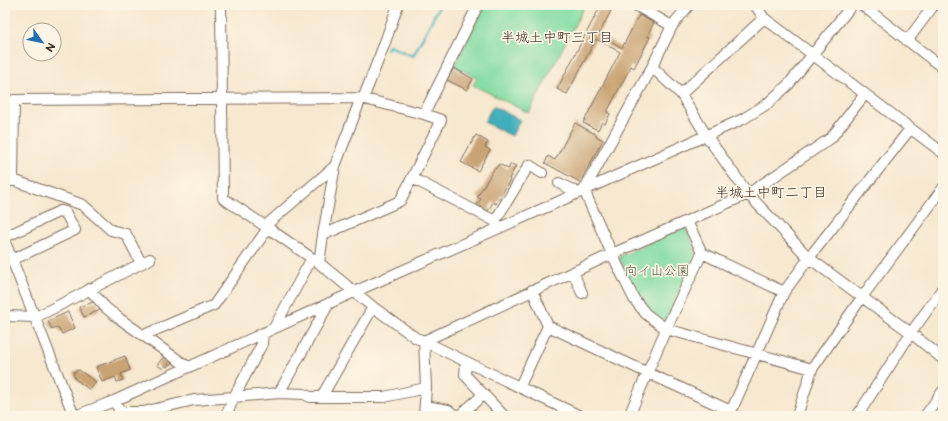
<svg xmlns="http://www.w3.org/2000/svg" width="948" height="421" viewBox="0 0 948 421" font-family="'Balsamiq Sans','Klee One',sans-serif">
	<rect width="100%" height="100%" fill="#fcf5e5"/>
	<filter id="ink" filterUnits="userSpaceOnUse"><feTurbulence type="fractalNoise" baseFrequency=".025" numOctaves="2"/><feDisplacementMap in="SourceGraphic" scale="8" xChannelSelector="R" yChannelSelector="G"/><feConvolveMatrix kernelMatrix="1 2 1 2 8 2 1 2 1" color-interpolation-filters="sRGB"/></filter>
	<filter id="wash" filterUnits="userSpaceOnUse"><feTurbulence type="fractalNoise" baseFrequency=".012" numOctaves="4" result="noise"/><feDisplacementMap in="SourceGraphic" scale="16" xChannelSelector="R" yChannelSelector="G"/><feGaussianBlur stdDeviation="0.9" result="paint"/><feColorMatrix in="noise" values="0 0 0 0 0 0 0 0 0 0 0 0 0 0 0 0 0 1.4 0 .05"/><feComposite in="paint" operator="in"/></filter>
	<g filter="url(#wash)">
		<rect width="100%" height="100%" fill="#f7e8d0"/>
		<path fill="#81dca2" stroke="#5e8360" d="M485 5H585L529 113 473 85 477 78 454 66Z
			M685 227 697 253 665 323 648 312 637 297 619 257Z"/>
		<path fill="#3faeba" stroke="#3d6c6c" d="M493 106 520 120 512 136 484 122Z"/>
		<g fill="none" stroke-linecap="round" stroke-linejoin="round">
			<path stroke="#3faeba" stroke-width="2.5" d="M387 49 389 46 413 56 440 5"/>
		</g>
		<g id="blocks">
			<path fill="#c9a373" d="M601 5H608L613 7 599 34 622 48 639 15 654 23 647 36 650 37 634 68 631 66 607 112 610 114 605 124 602 122 598 130 583 123 620 52 596 39 567 94 557 89Z
				M454 68 473 79 467 90 447 80Z
				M575 123 597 135 596 136 603 140 580 182 545 163 548 156 555 160Z
				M476 135 488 142 485 147 490 150 478 171 461 162Z
				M499 164 508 169 511 164 516 166 509 179 510 180 496 204 493 202 488 211 477 205 481 199 477 197 494 169H495Z
				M96 301 100 310 84 317 79 307Z
				M68 312 75 328 62 334 57 327 52 329 48 321Z
				M165 355 174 361 171 365 169 364 167 367 165 365 163 369 157 365Z
				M125 356 130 370 121 374 123 380 117 382 115 377 102 382 96 367Z
				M79 370 96 382 90 390 75 379 73 372Z"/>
		</g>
	</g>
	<g filter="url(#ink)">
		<use href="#blocks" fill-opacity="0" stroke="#7d6c5c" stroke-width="1"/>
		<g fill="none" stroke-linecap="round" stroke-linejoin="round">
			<defs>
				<path id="minor" d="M221 5 223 198 265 226 335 166 361 98
					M755 5 764 18 865 94 831 138 748 194 612 254 634 299 646 314 666 329 812 369
					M862 5 943 68
					M672 26 689 5
					M907 41 934 5
					M652 67 681 94 706 135 748 194 809 258 911 333 943 359
					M681 94 764 18
					M865 94 943 153
					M363 99 384 45 398 5
					M424 114 478 5
					M335 166 323 235 400 201 412 178
					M13 180 83 205 111 230 126 234 141 263
					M5 183 13 180 14 100 361 98 424 114 441 120 412 178 495 221 498 228
					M559 183 578 193
					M495 221 529 165 542 173
					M687 221 702 253 784 292 812 254 910 129
					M265 226 319 263 373 307 416 338 424 341 612 254 584 190 652 67 672 26 635 5
					M5 237 60 211 65 212 75 230 12 260
					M5 242 74 416
					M319 263 323 235
					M573 272 582 293
					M89 289 106 308 120 319 188 367
					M532 290 548 326 648 373 731 411
					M5 316 36 317 150 259
					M274 328 312 258
					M144 335 214 305 268 228
					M466 362 465 375 504 416
					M520 386 548 326
					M279 393 329 303
					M322 396 373 307
					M114 401 120 411 123 412H143L194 400 234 397 279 393 304 394 310 397H384L426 388
					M425 406 448 410 456 416
					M75 416 114 401 354 292 549 206 743 119 767 104 789 84 852 5
					M226 416 234 397 262 344 263 333
					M424 416 426 388 424 341C476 367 528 391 580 416
					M459 416 484 394
					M629 416 666 329 702 253
					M729 416 784 292
					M797 416 812 369 862 297 943 188
					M857 416 911 333 943 288
					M925 416 943 391"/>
			</defs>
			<use href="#minor" stroke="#7d6c5c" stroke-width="12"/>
			<use href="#minor" stroke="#fff" stroke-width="10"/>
		</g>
	</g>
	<g text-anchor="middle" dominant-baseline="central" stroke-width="3.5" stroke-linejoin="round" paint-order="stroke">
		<g font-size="13" fill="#4c563f" stroke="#fcf5e5">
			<text x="657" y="271">向イ山公園</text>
		</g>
		<g font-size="14" fill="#3b2a1e" stroke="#fcf5e5">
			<text x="557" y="37">半城土中町三丁目</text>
			<text x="771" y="192">半城土中町二丁目</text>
		</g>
	</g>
	<rect width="948" height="421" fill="none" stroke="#fcf5e5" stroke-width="20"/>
	<g transform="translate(42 42) rotate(123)"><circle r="19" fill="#fcf5e5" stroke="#afa495"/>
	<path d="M0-3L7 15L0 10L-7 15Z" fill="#1f6fb2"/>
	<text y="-6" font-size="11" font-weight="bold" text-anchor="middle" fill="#3b2a1e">N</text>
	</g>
</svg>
